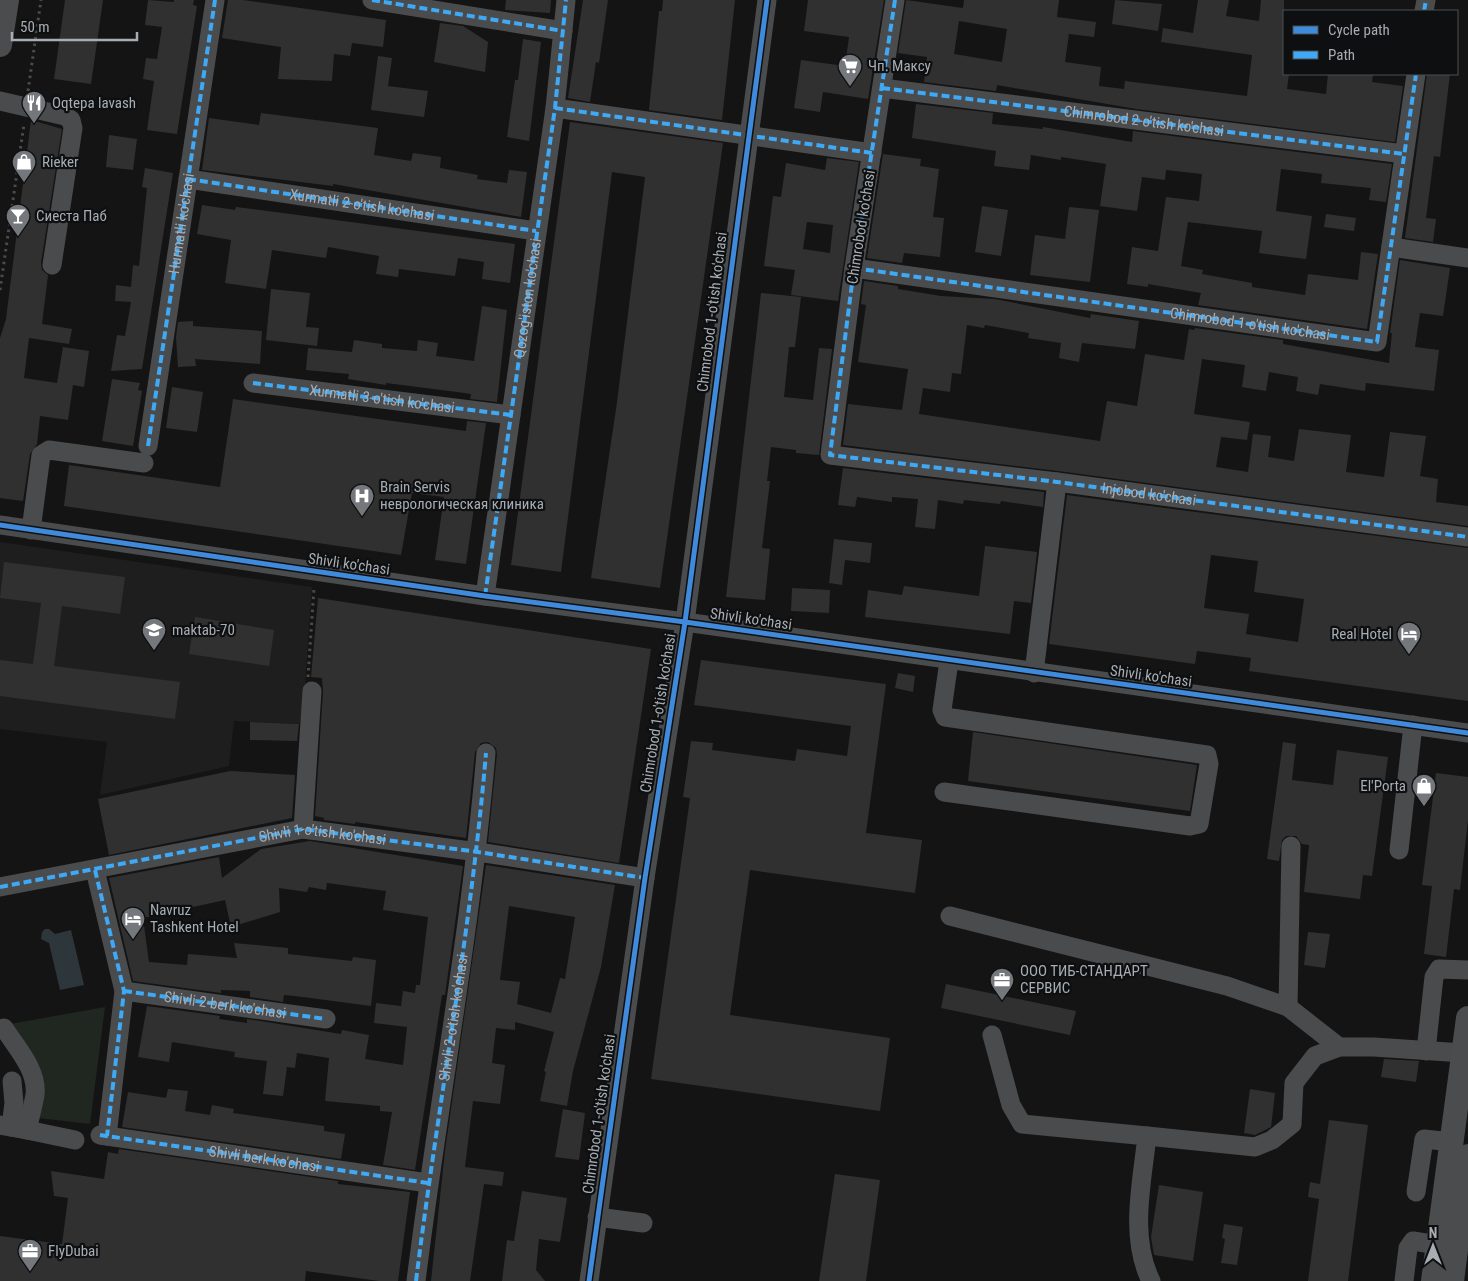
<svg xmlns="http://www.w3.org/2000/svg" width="1468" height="1281" viewBox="0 0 1468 1281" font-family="'Roboto Condensed',sans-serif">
	<rect width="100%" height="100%" fill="#141414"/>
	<path fill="#1e1e1f" d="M0 542 312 587 303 714 299 724 234 721 229 766 100 795 107 742 0 729Z"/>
	<path fill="#202620" d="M105 1007 90 1124 38 1118 10 1024Z"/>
	<path fill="#2d363a" d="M45 929H49L55 934 71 930 84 985 60 990 49 943 41 939 42 932Z"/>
	<path fill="#303031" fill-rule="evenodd" d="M65 0H103L91 84 54 79Z
		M148 0 174 2V0H194L193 5 197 6 177 134 147 130 154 81 143 79 146 58 157 59 162 27 145 25Z
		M228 0H243L386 20 383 47 352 43 350 56 334 54 332 81 278 79 281 47 222 38Z
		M506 0H551L550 13 505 10Z
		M583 0H608L599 63 596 62 590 102 568 98Z
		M663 0H735L722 120 649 110 659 11H662Z
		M808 0H884L868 99 823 92 820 112 794 108 801 60 845 66 849 37 804 31Z
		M906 0 963 8 964 0H1059L1057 17 1096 22 1094 37 1069 34 1065 62 1101 67 1099 86 1124 89 1125 81 1247 96 1252 55 1161 42 1163 28 1193 33 1198 0H1229L1226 16 1259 21 1261 0H1284V74H1289L1287 89 1326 94 1328 74H1373L1372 82 1403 86 1395 142 1136 109 997 85 996 91 924 82 927 57 898 53ZM959 21 1007 29 1002 62 954 54Z
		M1115 0 1162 4 1158 31 1112 24Z
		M440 23 463 26 488 42 485 72 434 62Z
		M523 39 541 42 529 141 507 137 515 80H518Z
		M378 56 392 58 388 86 428 91 424 117 371 110Z
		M1427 74H1450L1440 157 1434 156 1426 218 1436 219 1433 242 1405 238Z
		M916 104 993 113 992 124 1043 129V127L1132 142 1133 131 1392 164 1386 202 1369 200 1371 188 1321 183 1322 174 1281 169 1276 211 1312 216 1306 259 1259 253 1262 231 1188 222 1181 266 1203 270 1202 274 1252 283V287L1305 295 1308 274 1358 280 1361 252 1378 254 1367 329 1198 305 1201 293 1148 284V287L1127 284 1132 247 1158 251 1166 197 1199 201 1202 174 1166 170 1165 180 1142 177 1137 211 1100 206 1106 164 1061 157V160L1031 155 1029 170 994 166 996 151 912 138Z
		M261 113 378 128 374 155 411 161 413 153 441 157 440 168 478 175 477 179 507 183 509 170 527 172 521 217 333 184V186L202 170 209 118 259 125Z
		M31 120 62 129 41 263 42 270 48 275 42 324 72 329 69 344 29 338 24 378 57 383 63 347 89 351 84 387 73 385 68 420 40 416 37 444 30 454 23 501 0 498V338L6 319Z
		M570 122 723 143 660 588 591 578 617 402 645 177 612 172 561 572 511 565Z
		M109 135 137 139 133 170 106 167Z
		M883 154 921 159 920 166 939 169 933 217 944 218 940 257 904 253 902 263 867 258Z
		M827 158 859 162 838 301 791 295 795 270 764 266 773 196 781 197 786 163 825 170ZM807 222 833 225 830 253 803 249Z
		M145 168 173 173 142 369 111 371 117 335 125 336 131 302 115 301 116 285 131 287 133 265 139 266 147 188 142 187Z
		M202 205 235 210 236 207 283 213 515 244 510 283 482 279 484 262 458 258 455 276 399 269 398 277 376 274 379 256 328 247 326 258 272 250 266 289 225 283 231 240 197 234Z
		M982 206 1008 210 1001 256 975 252Z
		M1069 207 1099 210 1090 282 1030 275 1035 235 1065 239Z
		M1326 214 1356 218 1354 231 1324 227Z
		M1400 260 1450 268 1443 316 1420 313 1415 347 1439 350 1434 391 1366 383 1365 391 1320 384 1318 395 1296 391 1298 377 1269 372 1266 391 1242 387 1245 365 1202 359 1194 414 1250 422 1247 440 1221 437 1216 467 1248 472 1253 434 1271 436 1268 457 1294 461 1299 429 1351 435 1346 472 1384 477 1390 432 1426 436 1420 476 1438 479 1436 502 1468 506V526L1058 471 843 445 848 404 902 410 908 369 858 362 866 305 861 304 864 281 898 286V289L941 296 995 299 1090 318 1091 314 1139 321 1135 349 1082 343 1079 362 1059 358 1061 343 1028 338 1029 333 985 325 984 328 967 325 961 374 952 373 950 392 923 388 919 414 1100 441 1107 401 1137 406 1145 354 1184 360 1189 329 1194 330 1195 328 1283 340V344L1389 363 1392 333H1390Z
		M271 289 310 293 306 327 319 328 317 346 266 340Z
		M761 293 801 297 795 347H789L784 397 813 400 819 348 832 349 819 455 796 453V450L771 447 767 481H770L762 548 770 549 765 600 726 597Z
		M482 306 507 310 497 402 470 399 471 394 457 392 386 383V385L348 379 349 374 306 370 308 348 352 352 354 340 382 344V348L417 351 418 340 438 343 436 356 474 361Z
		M193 321V326L262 331 260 364 195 359 196 366 178 367 176 337 178 322Z
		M112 379 140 383 138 390 142 391 133 446 102 441Z
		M172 387 203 392 197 432 166 428Z
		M233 399 466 431 467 421 486 423 466 564 435 560 444 497 412 493 401 555 64 506 69 465 220 487Z
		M843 468 1044 492 1043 507 1001 501 1000 504 964 500 963 504 938 500 935 529 915 527 918 499 892 497V502L857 497 855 507 838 505Z
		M1067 495 1468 548V701L1249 671 1251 658 1197 651 1195 664 1049 644ZM1211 555 1258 561 1254 592 1304 599 1298 642 1246 634 1249 614 1204 608Z
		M834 539 872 543 870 563 845 560 842 585 829 583Z
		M985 546 1037 552 1031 603 1014 601 1010 634 865 617 868 590 902 595 904 586 979 596Z
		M4 562 125 577 120 614 62 606 54 666 180 682 175 719 0 696V660L33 664 41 603 0 598Z
		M792 588 830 590 829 613 791 611Z
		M318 598 651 649 619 863 488 842 497 754 496 748 488 742 481 743 475 752 466 838 355 822V824L324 820V818L315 816 323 692 322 678 311 677Z
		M195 617 274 630 269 666 189 654Z
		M701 660 886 684 866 833 922 840 915 893 750 870 730 1015 890 1038 880 1111 651 1079 690 798 683 797 691 741 713 743 712 750 795 761 797 749 847 756 851 726 694 705Z
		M898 673 915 676 913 692 895 688Z
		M250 722 299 724 297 741 250 740Z
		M973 732 1197 765 1190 811 968 781Z
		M1283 742 1296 744 1292 780 1333 785 1337 750 1388 757 1372 876 1363 875 1360 899 1304 892 1309 845 1302 844 1296 836H1286L1282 840 1279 861 1267 859Z
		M230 771 295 775 292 818 109 855 98 799Z
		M1436 773 1468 777V820L1460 890 1454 889 1446 957 1424 954 1432 886 1422 885Z
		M310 841 463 866 445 995H442L415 1170 383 1165 392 1112 380 1111V1106L325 1101 329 1058 297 1053 295 1068 287 1067 283 1096 263 1094 267 1061 234 1057 235 1052 172 1042 169 1062 138 1057 147 1006 220 1016 219 1019 247 1023V1019L341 1034 342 1030 369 1035 365 1059 403 1065 407 1027 374 1023 376 1003 401 1006 403 991 415 993 416 985H420L428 917 383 910 386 891 327 883 326 890 309 887 307 892 279 888 280 912 231 927 225 900 143 918 149 962 187 965 188 954 237 958 234 943 288 948V954L352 961 353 957 376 960 371 1006 295 996 284 995 283 1002 250 997V991L221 990V993L133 981 109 878 219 857 222 878 261 849Z
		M486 865 615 885 601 967 573 1071 567 1106 540 1101 546 1072 544 1071 554 1032 515 1022V1030L496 1028 492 1063 505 1065 500 1104 473 1101 465 1167 504 1172 502 1186 484 1184 470 1281H431L445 1151ZM509 906 575 917 565 979 560 978 551 1013 517 1004 520 982 500 980Z
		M1308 932 1330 934 1325 968 1304 965Z
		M946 984 1076 1011 1070 1035 941 1008Z
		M1384 1059 1419 1061 1416 1082 1381 1077Z
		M168 1089 188 1091 185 1111 210 1115 212 1105 234 1109 233 1113 324 1126V1131L345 1134 341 1159 122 1127 128 1092 166 1098Z
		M1250 1089 1275 1093 1271 1127 1255 1135 1244 1133Z
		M563 1109 585 1113 579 1160 555 1157Z
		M1329 1120 1368 1125 1348 1281H1308L1319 1199 1308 1197 1310 1182 1320 1184Z
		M119 1149 338 1181V1184L410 1192 398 1281H379L306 1271 305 1281H0V1236L62 1244 68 1198 54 1196 51 1171 104 1179 108 1152 118 1154Z
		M835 1174 880 1180 866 1281H819Z
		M1159 1185 1203 1192 1193 1261 1154 1255 1151 1237Z
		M522 1191 567 1198 560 1242 539 1239 536 1270 545 1281H502L507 1240 514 1241Z
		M1224 1224 1243 1227 1237 1265 1221 1263 1225 1239 1222 1238Z"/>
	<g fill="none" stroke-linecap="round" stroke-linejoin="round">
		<path stroke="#4a4b4d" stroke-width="3" stroke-dasharray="2.5 4" stroke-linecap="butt" d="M28 91 41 0
			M0 290 24 124
			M308 677 314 588"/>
		<g stroke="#494b4d" stroke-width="19">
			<path d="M372 0 563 31"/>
			<path id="s1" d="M895 0 854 268 830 455 1057 482 1468 537"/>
			<path d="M1424 11 1426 0"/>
			<path id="s2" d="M882 88 1404 154"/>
			<path d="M0 101 65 116 71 120 73 128 52 265"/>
			<path d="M555 108 872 153"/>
			<path d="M188 179 536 231"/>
			<path d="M1391 247 1468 258"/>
			<path d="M854 268 1377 342 1416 74"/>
			<path id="s3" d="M253 383 511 415"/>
			<path d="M148 446 215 0"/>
			<path d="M0 525 485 596 685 622 1468 733"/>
			<path d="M31 530 41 455 49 450 144 463"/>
			<path id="s4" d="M485 596 555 108 566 0"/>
			<path d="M1034 673 1057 482"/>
			<path d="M944 792 1190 826 1199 824 1209 764 1207 755 945 717 942 710 949 661"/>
			<path d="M303 829 312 691"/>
			<path d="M1399 850 1413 725"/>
			<path d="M95 870 124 991 107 1136"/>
			<path d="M0 887 303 829 478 852 645 878"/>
			<path d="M950 916 1227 986 1288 1007 1339 1047"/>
			<path id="s5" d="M124 991 326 1019"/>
			<path d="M1288 1007 1291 846"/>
			<path d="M992 1035 1011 1105 1022 1124 1147 1136C1142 1183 1129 1237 1151 1281"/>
			<path d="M1426 1051 1434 977 1439 969 1468 970"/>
			<path d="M0 1125 27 1130C30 1118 33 1106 35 1095 38 1070 16 1047 4 1028"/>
			<path d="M11 1127 14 1103 12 1081"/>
			<path d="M27 1130 75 1140"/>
			<path id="s6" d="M100 1135 428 1183"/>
			<path d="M1147 1136 1255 1147 1272 1140 1292 1124 1294 1083 1315 1056 1339 1047H1374L1463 1053"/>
			<path d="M1416 1192 1424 1139 1452 1142"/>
			<path d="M597 1217 643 1223"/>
			<path id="s7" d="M416 1281C438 1105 471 930 486 753"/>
			<path d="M589 1281 645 878 685 622 767 0"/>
			<path d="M1404 1281 1408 1248 1413 1241 1438 1245"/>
		</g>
		<path stroke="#4b4c4e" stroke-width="24" d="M0 45 7 0
			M1433 1281 1468 1018
			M1452 1281 1468 1156"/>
		<g stroke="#3fa9f5" stroke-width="4" stroke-dasharray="8 4" stroke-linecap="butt">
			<path d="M372 0 563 31"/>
			<path d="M895 0 854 268 830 455 1057 482 1468 537"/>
			<path d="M1424 11 1426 0"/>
			<path d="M882 88 1404 154"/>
			<path d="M555 108 872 153"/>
			<path id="s8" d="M188 179 536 231"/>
			<path id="s9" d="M854 268 1377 342 1416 74"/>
			<path d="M253 383 511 415"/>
			<path id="s10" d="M148 446 215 0"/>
			<path d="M485 596 555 108 566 0"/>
			<path d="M95 870 124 991 107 1136"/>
			<path id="s11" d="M0 887 303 829 478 852 645 878"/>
			<path d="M124 991 326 1019"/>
			<path d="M100 1135 428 1183"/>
			<path d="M416 1281C438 1105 471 930 486 753"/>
		</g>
		<defs>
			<path id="cycleway" d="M0 525 485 596 685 622 1468 733
				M589 1281 645 878 685 622 767 0"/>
		</defs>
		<use href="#cycleway" stroke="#0e0f10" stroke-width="8"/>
		<use href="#cycleway" stroke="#408adc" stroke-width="5"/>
	</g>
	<defs>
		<symbol id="supermarket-pin" viewBox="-11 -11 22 30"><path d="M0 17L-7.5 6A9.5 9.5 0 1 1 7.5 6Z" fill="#74777b" stroke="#0e0f10"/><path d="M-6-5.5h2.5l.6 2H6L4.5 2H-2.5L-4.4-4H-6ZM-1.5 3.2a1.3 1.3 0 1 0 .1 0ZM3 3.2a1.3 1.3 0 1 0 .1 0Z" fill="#fff"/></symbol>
		<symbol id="restaurant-pin" viewBox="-11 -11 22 30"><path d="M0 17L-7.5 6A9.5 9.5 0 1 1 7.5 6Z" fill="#74777b" stroke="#0e0f10"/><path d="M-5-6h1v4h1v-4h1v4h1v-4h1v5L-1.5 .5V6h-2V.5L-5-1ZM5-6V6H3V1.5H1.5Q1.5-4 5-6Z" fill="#fff"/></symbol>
		<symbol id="shop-pin" viewBox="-11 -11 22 30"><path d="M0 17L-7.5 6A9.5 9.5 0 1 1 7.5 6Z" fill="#74777b" stroke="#0e0f10"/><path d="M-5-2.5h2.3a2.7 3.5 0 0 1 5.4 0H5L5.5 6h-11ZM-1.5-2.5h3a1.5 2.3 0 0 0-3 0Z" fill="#fff"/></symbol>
		<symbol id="bar-pin" viewBox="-11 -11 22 30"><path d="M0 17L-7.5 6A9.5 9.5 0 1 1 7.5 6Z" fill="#74777b" stroke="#0e0f10"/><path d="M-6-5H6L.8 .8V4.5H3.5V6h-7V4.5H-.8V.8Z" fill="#fff"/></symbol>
		<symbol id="hospital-pin" viewBox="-11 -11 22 30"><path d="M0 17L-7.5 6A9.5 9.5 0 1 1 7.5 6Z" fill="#74777b" stroke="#0e0f10"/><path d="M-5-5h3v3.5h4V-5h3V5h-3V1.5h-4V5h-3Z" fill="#fff"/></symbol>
		<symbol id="school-pin" viewBox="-11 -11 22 30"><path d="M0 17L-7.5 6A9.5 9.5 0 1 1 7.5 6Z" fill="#74777b" stroke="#0e0f10"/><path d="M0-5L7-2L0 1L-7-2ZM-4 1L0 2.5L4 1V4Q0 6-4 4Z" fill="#fff"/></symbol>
		<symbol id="hotel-pin" viewBox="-11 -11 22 30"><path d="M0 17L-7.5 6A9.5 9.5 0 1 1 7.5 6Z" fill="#74777b" stroke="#0e0f10"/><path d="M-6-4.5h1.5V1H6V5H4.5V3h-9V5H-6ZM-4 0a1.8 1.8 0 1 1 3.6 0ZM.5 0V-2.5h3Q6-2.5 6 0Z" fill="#fff"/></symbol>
		<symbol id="office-pin" viewBox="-11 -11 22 30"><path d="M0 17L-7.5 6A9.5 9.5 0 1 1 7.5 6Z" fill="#74777b" stroke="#0e0f10"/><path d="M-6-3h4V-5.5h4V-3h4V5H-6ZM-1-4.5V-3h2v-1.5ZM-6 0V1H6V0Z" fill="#fff"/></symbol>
	</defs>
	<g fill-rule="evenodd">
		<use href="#supermarket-pin" x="836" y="52" width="28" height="38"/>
		<use href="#restaurant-pin" x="20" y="89" width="28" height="38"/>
		<use href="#shop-pin" x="10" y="148" width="28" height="38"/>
		<use href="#bar-pin" x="4" y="202" width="28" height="38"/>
		<use href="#hospital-pin" x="348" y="482" width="28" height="38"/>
		<use href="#school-pin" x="140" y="616" width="28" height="38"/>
		<use href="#hotel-pin" x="1395" y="620" width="28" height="38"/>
		<use href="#shop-pin" x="1410" y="772" width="28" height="38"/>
		<use href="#hotel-pin" x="119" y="905" width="28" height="38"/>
		<use href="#office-pin" x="988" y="966" width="28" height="38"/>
		<use href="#office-pin" x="16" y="1237" width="28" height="38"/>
	</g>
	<g text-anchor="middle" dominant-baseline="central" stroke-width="4.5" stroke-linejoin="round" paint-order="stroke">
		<g font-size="15" fill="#a7adb3" stroke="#0e0f10" text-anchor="start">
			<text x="868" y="66">Чп. Максу</text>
			<text x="52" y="103">Oqtepa lavash</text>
			<text x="42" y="162">Rieker</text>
			<text x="36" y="216">Сиеста Паб</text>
			<text x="380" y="487">Brain Servis<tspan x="380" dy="17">неврологическая клиника</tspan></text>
			<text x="172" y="630">maktab-70</text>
			<text x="1392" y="634" text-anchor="end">Real Hotel</text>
			<text x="1406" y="786" text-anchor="end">El'Porta</text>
			<text x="150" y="910">Navruz<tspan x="150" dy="17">Tashkent Hotel</tspan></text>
			<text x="1020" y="971">ООО ТИБ-СТАНДАРТ<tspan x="1020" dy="17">СЕРВИС</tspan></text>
			<text x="48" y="1251">FlyDubai</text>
		</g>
		<g font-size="15" fill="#a7adb3" stroke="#0e0f10">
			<text stroke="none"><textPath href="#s2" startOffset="264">Chimrobod 2-o'tish ko'chasi</textPath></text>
			<text stroke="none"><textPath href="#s8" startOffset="176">Xurmatli 2-o'tish ko'chasi</textPath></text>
			<text stroke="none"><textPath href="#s10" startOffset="225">Hurmatli ko'chasi</textPath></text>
			<text transform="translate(861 227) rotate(-81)">Chimrobod ko'chasi</text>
			<text stroke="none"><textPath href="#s4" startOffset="301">Qozog'iston ko'chasi</textPath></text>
			<text transform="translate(712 312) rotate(-83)">Chimrobod 1-o'tish ko'chasi</text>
			<text stroke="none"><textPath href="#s9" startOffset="400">Chimrobod 1-o'tish ko'chasi</textPath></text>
			<text stroke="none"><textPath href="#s3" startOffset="130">Xurmatli 3-o'tish ko'chasi</textPath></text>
			<text stroke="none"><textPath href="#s1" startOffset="781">Injobod ko'chasi</textPath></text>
			<text transform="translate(349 564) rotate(8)">Shivli ko'chasi</text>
			<text transform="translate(751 619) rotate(8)">Shivli ko'chasi</text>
			<text transform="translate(1151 676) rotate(8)">Shivli ko'chasi</text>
			<text transform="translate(658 713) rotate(-81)">Chimrobod 1-o'tish ko'chasi</text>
			<text stroke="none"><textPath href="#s11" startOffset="328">Shivli 1-o'tish ko'chasi</textPath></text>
			<text stroke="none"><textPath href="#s5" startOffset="102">Shivli 2-berk ko'chasi</textPath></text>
			<text stroke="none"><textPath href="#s7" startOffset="266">Shivli 2-o'tish ko'chasi</textPath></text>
			<text transform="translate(599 1114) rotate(-82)">Chimrobod 1-o'tish ko'chasi</text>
			<text stroke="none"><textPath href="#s6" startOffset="166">Shivli berk ko'chasi</textPath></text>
		</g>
	</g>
	<rect x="1283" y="10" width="175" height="65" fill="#0e0f10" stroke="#4b4e51"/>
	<rect x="1293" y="26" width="25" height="8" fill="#408adc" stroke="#4b4e51"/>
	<text x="1328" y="35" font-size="15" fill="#a7adb3">Cycle path</text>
	<rect x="1293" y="51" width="25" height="8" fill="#3fa9f5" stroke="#4b4e51"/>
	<text x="1328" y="60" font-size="15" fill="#a7adb3">Path</text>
	<g transform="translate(1433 1246)" stroke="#0e0f10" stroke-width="4" paint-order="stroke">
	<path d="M0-4L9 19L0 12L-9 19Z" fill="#a7adb3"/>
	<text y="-8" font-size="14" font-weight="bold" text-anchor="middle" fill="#a7adb3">N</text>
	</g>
	<path d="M12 32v8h125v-8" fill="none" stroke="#a7adb3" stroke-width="2.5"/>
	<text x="20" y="32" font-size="15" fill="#a7adb3" stroke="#0e0f10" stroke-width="4" paint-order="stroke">50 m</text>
</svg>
